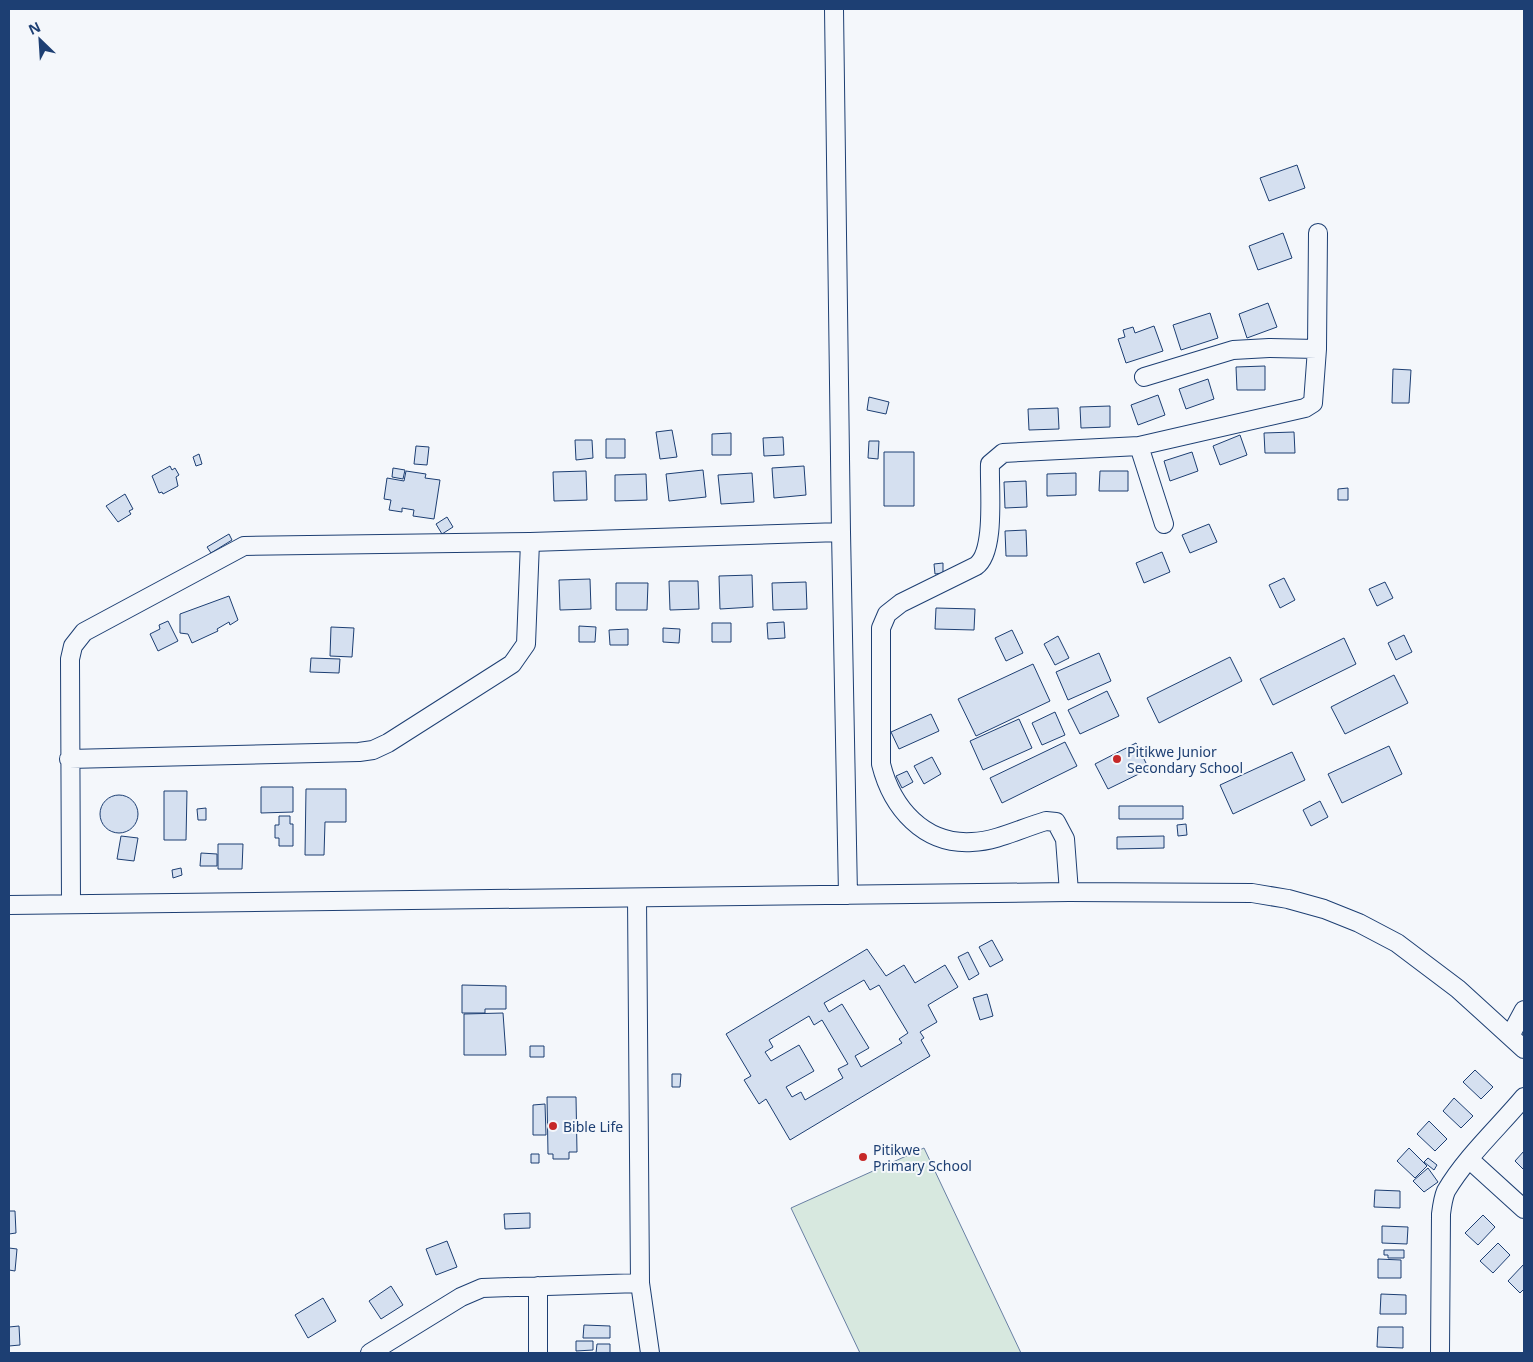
<svg xmlns="http://www.w3.org/2000/svg" width="1533" height="1362" viewBox="0 0 1533 1362" font-family="'Noto Sans',sans-serif">
	<rect width="100%" height="100%" fill="#f4f7fb"/>
	<path fill="#d7e8df" stroke="#687fa3" d="M924 1148 1021 1353H860L791 1208Z"/>
	<path fill="#d5e0f0" stroke="#1d3f73" fill-rule="evenodd" d="M1297 165 1305 188 1269 201 1260 178Z
		M1283 233 1292 258 1258 270 1249 246Z
		M1268 303 1277 327 1247 338 1239 314Z
		M1210 313 1218 338 1181 350 1173 325Z
		M1154 326 1163 351 1126 363 1118 339 1125 337 1123 330 1133 327 1135 333Z
		M1265 366V390H1237L1236 367Z
		M1393 369 1411 370 1409 403H1392Z
		M1208 379 1214 399 1186 409 1179 389Z
		M1158 395 1165 415 1138 425 1131 405Z
		M869 397 889 402 886 414 867 410Z
		M1110 406V427L1081 428 1080 407Z
		M1058 408 1059 429 1029 430 1028 409Z
		M672 430 677 457 660 459 656 432Z
		M1294 432 1295 453H1265L1264 433Z
		M731 433V455H712V434Z
		M1240 435 1247 455 1220 465 1213 446Z
		M783 437 784 455 764 456 763 438Z
		M606 439H625V458H606Z
		M575 440H592L593 458 576 460Z
		M869 441H879L878 459 868 458Z
		M416 446 429 447 427 465 414 464Z
		M884 452H914V506H884Z
		M1192 452 1198 471 1170 481 1164 461Z
		M199 454 202 464 196 466 193 457Z
		M170 466 172 470 175 468 179 475 176 477 178 486 163 494 162 492 159 493 152 476Z
		M804 466 806 495 774 498 772 468Z
		M393 468 405 470 403 479 392 477Z
		M703 470 706 497 669 501 666 474Z
		M406 471 426 474 425 478 440 480 434 519 413 516 414 510 402 508V512L389 510 391 500 384 499 387 478 404 481Z
		M586 471 587 500 554 501 553 472Z
		M1100 471H1128V491H1099Z
		M752 473 754 502 721 504 718 475Z
		M1076 473V495L1047 496V474Z
		M646 474 647 500 615 501V475Z
		M1026 481 1027 507 1005 508 1004 482Z
		M1348 488V500H1338V489Z
		M125 494 133 509 129 511 131 514 118 522 106 506Z
		M447 517 453 527 442 534 436 524Z
		M1209 524 1217 542 1190 553 1182 535Z
		M1026 530 1027 556H1006L1005 531Z
		M229 534 232 540 211 553 207 547Z
		M1162 552 1170 572 1144 583 1136 563Z
		M943 563V573L935 574 934 564Z
		M752 575 753 607 720 609 719 576Z
		M1284 578 1295 600 1280 608 1269 585Z
		M590 579 591 609 560 610 559 580Z
		M669 581H698L699 609 670 610Z
		M806 582 807 609 773 610 772 583Z
		M1385 582 1393 598 1377 606 1369 589Z
		M616 583H648L647 610H616Z
		M229 596 238 620 230 625 229 622 217 629 218 631 192 643 188 634 180 633V614Z
		M936 608 975 609 974 630 935 629Z
		M168 621 178 641 158 651 150 634 160 629 159 625Z
		M784 622 785 638 768 639 767 623Z
		M712 623H731V642H712Z
		M579 626 596 627 595 642H579Z
		M331 627 354 628 352 657 330 656Z
		M663 628 680 629 679 643 663 642Z
		M628 629V645H610L609 630Z
		M1012 630 1023 653 1006 661 995 638Z
		M1404 635 1412 652 1396 660 1388 643Z
		M1058 636 1069 658 1055 665 1044 644Z
		M1344 638 1356 664 1273 705 1260 679Z
		M1099 653 1111 681 1068 700 1056 672Z
		M1230 657 1242 681 1159 723 1147 698Z
		M311 658 340 659 339 673 310 672Z
		M1033 664 1050 701 976 736 958 699Z
		M1394 675 1408 703 1345 734 1331 707Z
		M1107 691 1119 716 1080 734 1068 710Z
		M1055 712 1065 735 1042 745 1032 723Z
		M931 714 939 731 899 749 891 732Z
		M1019 719 1032 748 983 770 970 741Z
		M1065 742 1077 766 1002 803 990 778Z
		M1136 743 1149 769 1108 789 1095 764Z
		M1389 746 1402 774 1342 803 1328 774Z
		M1292 752 1305 780 1233 814 1220 785Z
		M932 757 941 774 924 784 914 766Z
		M907 771 913 782 902 788 896 776Z
		M261 787H293V812L261 813Z
		M306 789H346V822H325L324 855H305Z
		M164 791H187L186 840H164Z
		M100 814a19 19 0 1 1 38 0a19 19 0 1 1-38 0Z
		M1320 801 1328 817 1311 826 1303 810Z
		M1119 806H1183V819H1119Z
		M206 808V820H198L197 809Z
		M279 816H290V824H293V846H279V838H275V825H279Z
		M1186 824 1187 835 1178 836 1177 825Z
		M121 836 138 838 134 861 117 859Z
		M1164 836V848L1117 849V837Z
		M218 844H243L242 869H218Z
		M201 853 217 854V866H200Z
		M181 868 182 875 173 878 172 870Z
		M992 940 1003 960 990 967 979 947Z
		M867 949 886 976 904 965 915 983 945 965 958 987 928 1005 937 1022 920 1032 924 1038 921 1040 930 1056 790 1140 766 1099 759 1104 744 1080 751 1076 726 1034ZM864 980 870 990 879 985 908 1033 899 1039 902 1043 861 1067 855 1056 869 1048 842 1004 829 1012 824 1003ZM809 1016 814 1025 822 1020 848 1064 838 1069 843 1078 805 1100 801 1092 792 1097 786 1087 814 1071 799 1045 771 1061 765 1052 773 1047 769 1040Z
		M968 952 979 974 969 980 958 957Z
		M462 985 506 986V1009H485V1013H462Z
		M987 994 993 1016 980 1020 973 998Z
		M503 1013 506 1055H464V1014Z
		M530 1046H544V1057H530Z
		M1475 1070 1493 1087 1481 1099 1463 1082Z
		M672 1074H681L680 1087H672Z
		M547 1097H576L577 1152H569V1159H553V1154H548Z
		M1454 1098 1473 1116 1461 1128 1443 1111Z
		M545 1104 546 1135H533V1105Z
		M1429 1121 1447 1139 1435 1151 1417 1134Z
		M1409 1148 1427 1166 1415 1178 1397 1161Z
		M1524 1151V1170L1515 1161Z
		M531 1154H539V1163H531Z
		M1428 1158 1437 1165 1434 1170 1424 1162Z
		M1428 1168 1438 1182 1424 1192 1413 1181Z
		M1375 1190 1400 1191V1208L1374 1207Z
		M9 1211H15L16 1233 9 1234Z
		M530 1213V1228L505 1229 504 1214Z
		M1483 1215 1495 1227 1478 1245 1465 1233Z
		M1382 1226 1408 1227 1407 1244 1382 1243Z
		M447 1241 457 1267 436 1275 426 1249Z
		M1498 1243 1510 1255 1493 1273 1480 1261Z
		M9 1248 17 1249 15 1271 9 1270Z
		M1384 1250H1404V1258H1388V1255H1384Z
		M1378 1259 1401 1260V1278H1378Z
		M1524 1264V1289L1520 1293 1508 1281Z
		M391 1286 403 1305 381 1319 369 1301Z
		M1381 1294 1406 1295V1314H1380Z
		M323 1298 336 1321 308 1338 295 1315Z
		M584 1325 610 1326V1338H583Z
		M19 1326 20 1345 9 1346V1327Z
		M1378 1327H1403V1348L1377 1347Z
		M576 1341H593V1350L576 1351Z
		M597 1344H610V1353H596Z"/>
	<g fill="none" stroke-linecap="round" stroke-linejoin="round">
		<defs>
			<path id="minor" d="M834 9 841 532 848 895
				M1144 377 1233 350 1269 348 1317 349
				M1139 446 1164 524
				M69 759 359 752 373 750 388 743 512 664 526 644 530 542
				M1069 892 1065 839 1056 822 1046 821C1022 828 997 841 972 842 924 845 892 808 881 764V628L887 614 901 603 976 566C996 552 989 488 990 464L1003 453 1139 446 1305 408 1313 403 1317 349 1318 233
				M637 898 640 1283 650 1353
				M71 904 70 659 73 646 84 632 244 546 530 542 841 532
				M9 905 1069 892 1252 893 1288 899 1324 909 1359 923 1397 943 1458 989 1524 1049
				M1510 1036 1524 1010
				M1470 1160 1524 1209
				M370 1353 461 1297 482 1288 640 1283
				M538 1353V1286
				M1440 1353 1441 1214C1442 1206 1443 1198 1446 1191 1466 1157 1499 1127 1524 1097"/>
		</defs>
		<use href="#minor" stroke="#1d3f73" stroke-width="20"/>
		<use href="#minor" stroke="#f4f7fb" stroke-width="18"/>
	</g>
	<g fill="#c62828" stroke="#f4f7fb" stroke-width="2">
		<circle cx="1117" cy="759" r="5"/>
		<circle cx="553" cy="1126" r="5"/>
		<circle cx="863" cy="1157" r="5"/>
	</g>
	<g text-anchor="middle" dominant-baseline="central" stroke-width="4" stroke-linejoin="round" paint-order="stroke">
		<g font-size="14" fill="#1d3f73" stroke="#f4f7fb" text-anchor="start">
			<text x="1127" y="751">Pitikwe Junior<tspan x="1127" dy="16">Secondary School</tspan></text>
			<text x="563" y="1126">Bible Life</text>
			<text x="873" y="1149">Pitikwe<tspan x="873" dy="16">Primary School</tspan></text>
		</g>
	</g>
	<rect width="1533" height="1362" fill="none" stroke="#1d3f73" stroke-width="20"/>
	<g transform="translate(40 40) rotate(335)" stroke="#f4f7fb" stroke-width="4" paint-order="stroke">
	<path d="M0-4L9 19L0 12L-9 19Z" fill="#1d3f73"/>
	<text y="-8" font-size="14" font-weight="bold" text-anchor="middle" fill="#1d3f73">N</text>
	</g>
</svg>
